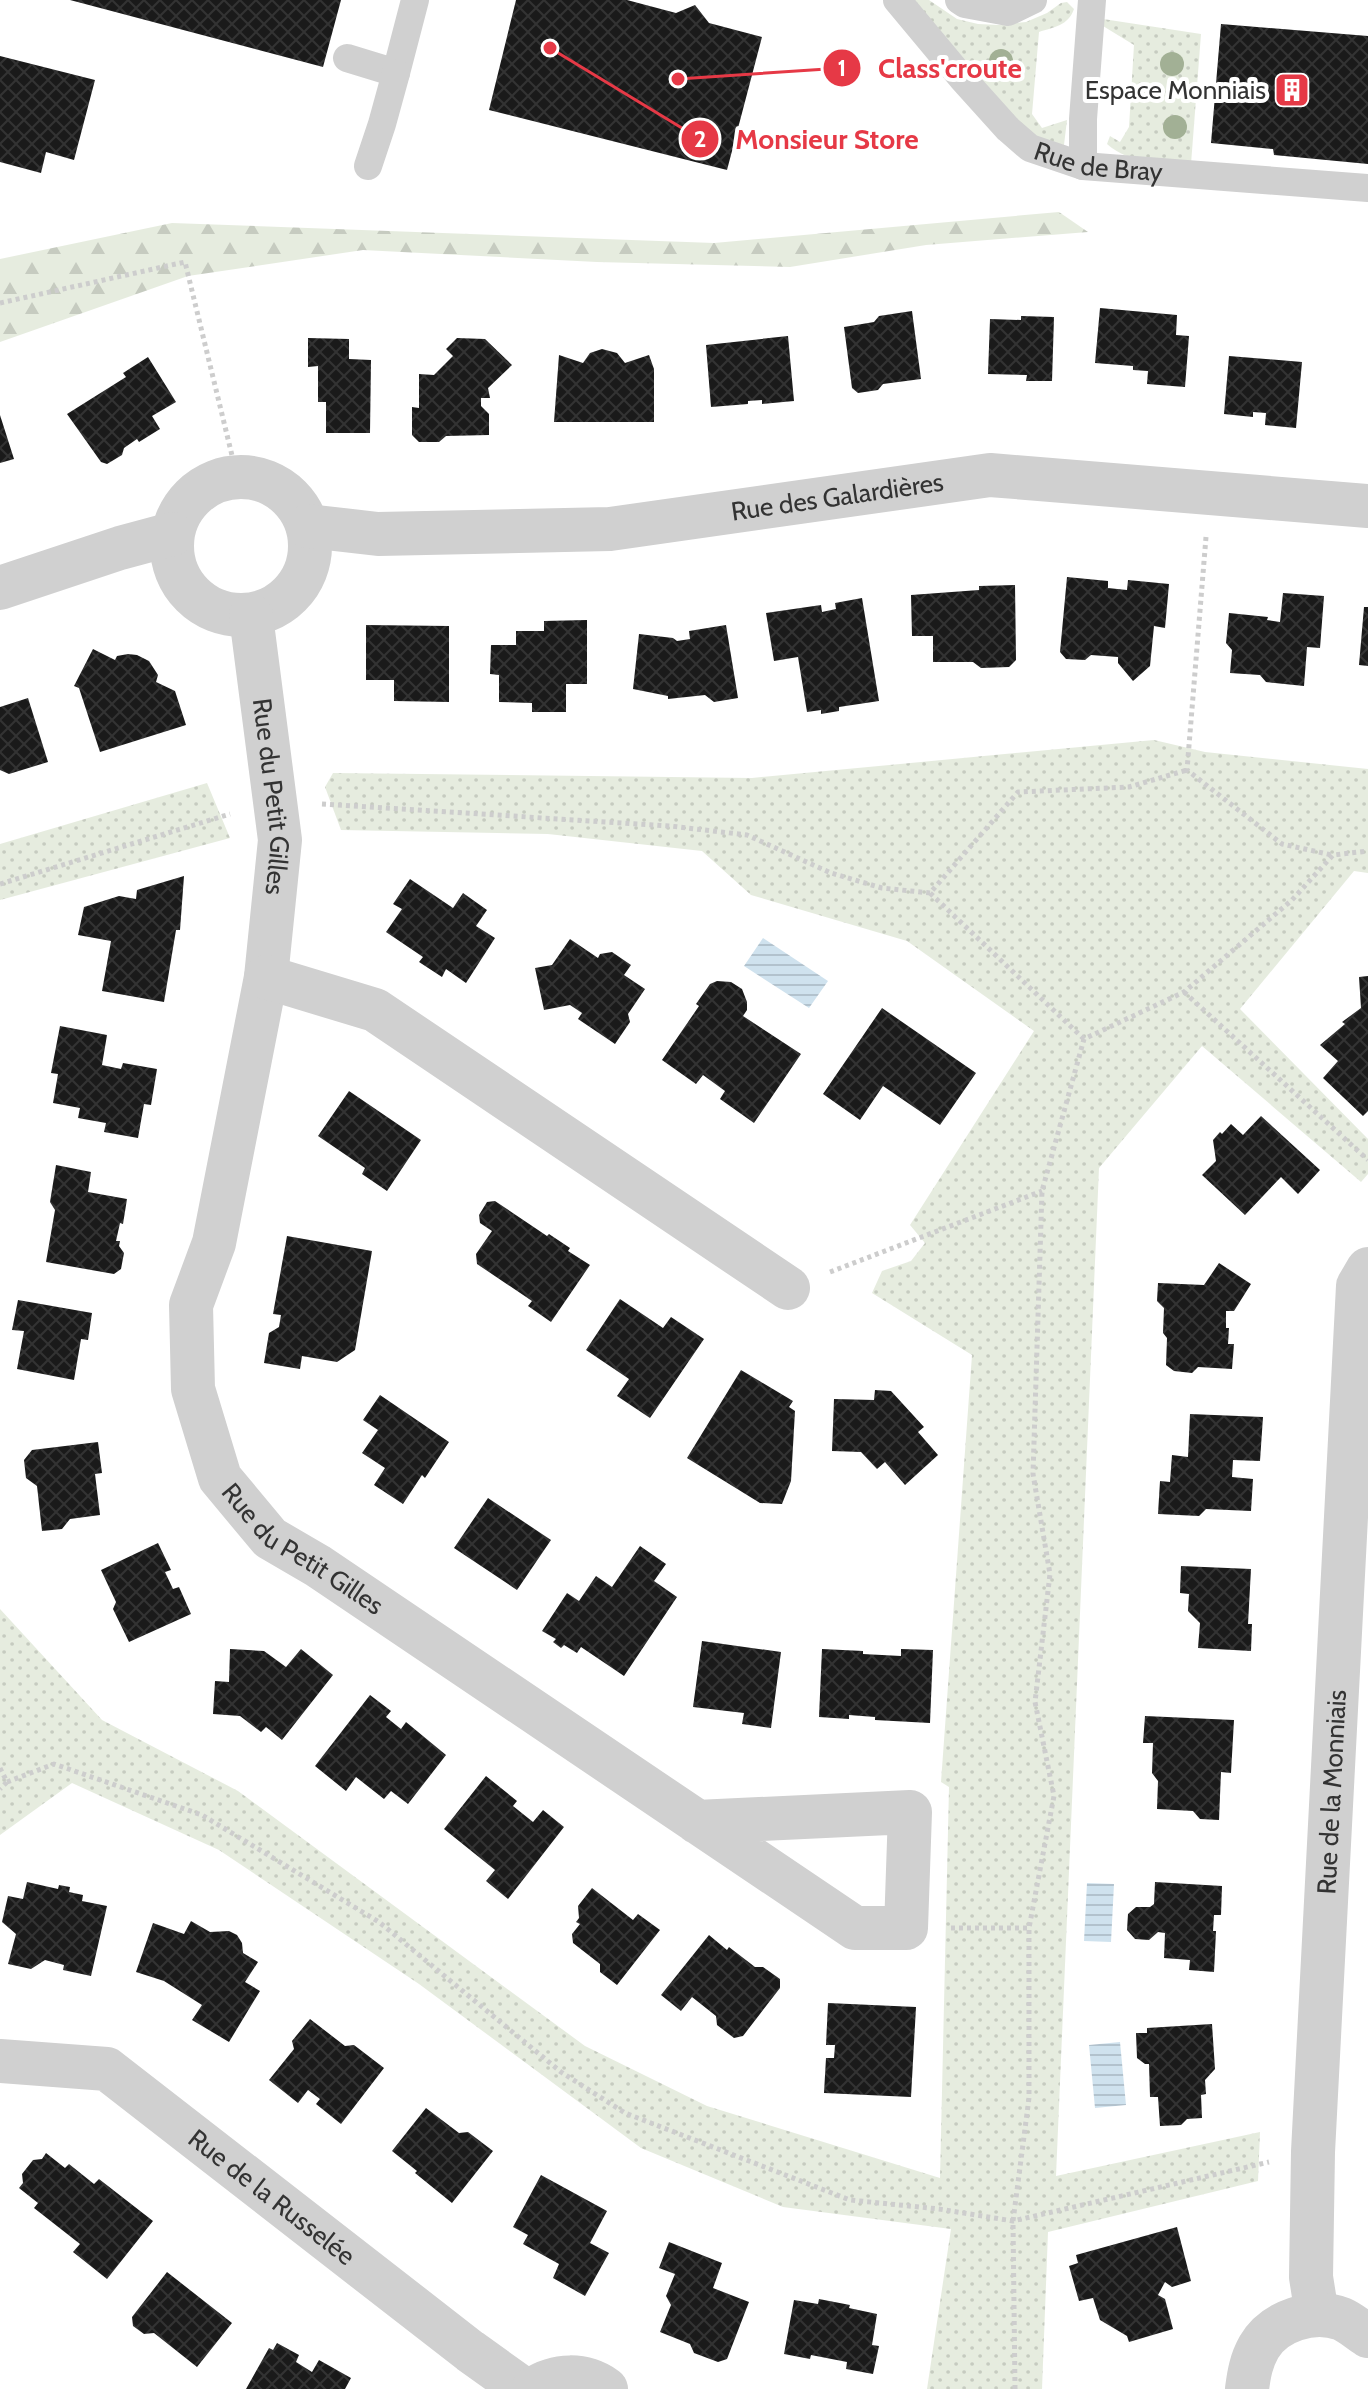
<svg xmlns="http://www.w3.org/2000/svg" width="1368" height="2389" viewBox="0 0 1368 2389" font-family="Cabin,sans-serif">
	<defs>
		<pattern id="grass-dots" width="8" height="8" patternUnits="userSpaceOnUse" patternTransform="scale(2)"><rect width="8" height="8" fill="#e6ecdf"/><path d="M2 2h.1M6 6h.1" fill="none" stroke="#c6cbc0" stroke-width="1.8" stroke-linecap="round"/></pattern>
		<pattern id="forest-firs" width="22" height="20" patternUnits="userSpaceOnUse" patternTransform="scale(2)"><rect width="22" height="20" fill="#e6ecdf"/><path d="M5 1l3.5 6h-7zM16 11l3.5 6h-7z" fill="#c6cbc0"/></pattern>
		<pattern id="water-rules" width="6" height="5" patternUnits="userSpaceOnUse" patternTransform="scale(2)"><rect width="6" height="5" fill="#cfe2ee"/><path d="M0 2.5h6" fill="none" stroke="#b2c2cd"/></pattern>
		<pattern id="building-cross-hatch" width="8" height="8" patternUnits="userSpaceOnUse" patternTransform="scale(2)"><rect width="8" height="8" fill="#1a1a1a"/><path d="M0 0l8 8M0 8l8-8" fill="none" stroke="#333"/></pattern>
	</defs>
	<rect width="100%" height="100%" fill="#fff"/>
	<path fill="url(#grass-dots)" d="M909 0H929L957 19 978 24 998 25 1026 22 1047 13 1061 3 1067 2 1074 9C1068 26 1054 27 1039 32L1032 114 1042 128 1067 120 1064 145 1027 137Z
		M1103 19 1201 34 1191 164C1161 162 1131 165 1107 144L1110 136 1120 142 1129 127 1134 45 1103 26Z
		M1154 740 1205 752 1368 769V873L1354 871 1240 1009 1368 1139V1174L1361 1182 1202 1046 1099 1168 1056 2176 1260 2132 1258 2181 1048 2232 1042 2389H927L951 2229 783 2207 641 2148 419 1984 219 1850 72 1783 0 1835V1609L102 1720 238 1791 585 2046 707 2106 940 2178 949 1787 941 1782 972 1355 872 1293 882 1271 911 1261 925 1243 910 1225 1034 1031 907 941 751 895 702 851 548 834 341 830 325 787 333 773 752 778Z
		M207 783 230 838 0 900V844Z"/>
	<path fill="url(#forest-firs)" d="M1059 212 1088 232 926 245 790 267 597 262 363 250 188 276 0 342V259L172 223 714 243Z"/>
	<path fill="url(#water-rules)" d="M763 938 828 981 809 1008 744 966Z
		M1087 1883 1114 1884 1111 1942 1084 1941Z
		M1120 2042 1126 2105 1095 2108 1089 2045Z"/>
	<path fill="url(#building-cross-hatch)" d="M70 0H341L323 67Z
		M516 0H627L676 13 695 5 709 23 762 37 727 170 489 110Z
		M1221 24 1368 36V164L1274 155 1273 149 1211 143Z
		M0 56 95 80 74 160 46 152 41 173 0 162Z
		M1100 308 1177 315 1176 335 1189 336 1185 387 1147 384 1148 371 1133 370V366L1095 363Z
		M912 311 921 379 883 384 878 390 858 393 852 388 844 327 874 322 879 316Z
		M1021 316 1054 317 1052 381H1026L1027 375 988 374 990 319 1021 320Z
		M788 336 794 401 762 404V400L748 401V404L711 407 706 345Z
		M308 338 349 339V359L371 360 370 433H326V402H318V366L308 367Z
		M457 338 485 339 512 365 488 388 490 398H481V406L489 414V435L446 436 439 442H419L412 435V407L419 408V374L434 375 453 356 446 349Z
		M602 349 617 353 625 363 649 355 654 369V422H554L559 355 583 363 590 353Z
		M1229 356 1302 362 1296 428 1265 425 1266 413 1253 412V417L1224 414Z
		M148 357 176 402 152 416 160 429 139 442 137 439 124 448 122 455 107 464 101 462 67 414 126 377 123 373Z
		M0 415 14 459 0 463Z
		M1067 577 1108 581V588L1127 590 1128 580 1169 584 1165 628 1154 626 1150 666 1133 681 1118 663V657L1091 655 1085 660 1066 659 1060 652Z
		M1015 585 1016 660 1009 667 981 668 973 662H933V636H912L911 595 979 590V586Z
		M1283 593 1324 596 1320 648 1307 647 1304 686 1266 682 1260 675 1230 673 1232 650 1226 643 1229 613 1268 617 1267 620 1280 622Z
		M862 598 879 701 839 707V711L821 714V710L807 712 798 657 774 661 766 613 821 605 822 612 836 609 835 603Z
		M1364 607H1368V666L1359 665Z
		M587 620V684H566V712H532V703L499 702V675L490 674 491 645H516V631H544V621Z
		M366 625 449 626V702L394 701V680H366Z
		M726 625 738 698 714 702 705 695 668 699V696L633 689 639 634 673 638 677 641 690 639 689 631Z
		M93 649 115 660 117 656 128 654 137 655 149 661 158 675 156 682 175 691 186 725 100 752 79 688 74 686Z
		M28 698 48 762 9 774 0 770V707Z
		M184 876 180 930H176L164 1002 102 991 111 941 78 935 84 907 119 896 136 899 137 890Z
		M410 879 453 908 463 893 487 910 476 926 495 938 466 983 446 969 442 977 419 962 423 957 386 932 402 909 393 904Z
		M570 939 598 958 600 954 612 952 631 965 624 975 645 989 628 1014 630 1022 615 1044 578 1019 582 1013 570 1005 544 1010 535 968 552 965Z
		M1368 976V1111L1363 1116 1323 1078 1338 1061 1320 1045 1345 1024 1342 1022 1361 1008 1359 977Z
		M717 981 731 982 742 989 747 1002V1010L743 1016 801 1054 754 1123 720 1099 725 1091 703 1075 696 1084 662 1060 699 1006 696 1004 710 984Z
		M882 1008 976 1073 940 1125 883 1086 860 1120 823 1094Z
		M60 1026 107 1035 102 1065 121 1069 123 1063 157 1069 151 1105 144 1104 138 1138 104 1132 106 1123 78 1118 80 1108 53 1103 58 1074 51 1073Z
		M349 1091 421 1140 387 1191 362 1174 365 1168 318 1136Z
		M1261 1116 1320 1170 1298 1194 1281 1177 1245 1215 1202 1175 1216 1161 1213 1140 1220 1132 1222 1134 1231 1124 1243 1135Z
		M56 1165 91 1172 88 1192 127 1199 123 1224 120 1223 116 1241H120L119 1246 124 1253 121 1269 114 1274 46 1262 55 1210 50 1202Z
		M495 1201 547 1236 549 1234 570 1248 568 1251 590 1265 551 1322 528 1306 532 1301 477 1264 476 1254 492 1231 480 1223 479 1215 487 1202Z
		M287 1236 372 1251 355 1350 337 1362 302 1356 300 1369 264 1363 269 1333 279 1327 281 1315 273 1314Z
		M1219 1263 1251 1284 1234 1311H1226V1328H1229L1228 1344H1234L1232 1369 1198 1367 1192 1373 1174 1371 1166 1365 1167 1338 1163 1333 1164 1308 1157 1301 1158 1283 1204 1285Z
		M620 1299 663 1328 671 1317 704 1339 650 1418 617 1396 629 1379 586 1350Z
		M18 1300 92 1313 88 1340 81 1339 74 1380 17 1369 24 1331 12 1330Z
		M741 1370 793 1401 789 1407 795 1411 791 1481 782 1504 760 1503 687 1458Z
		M875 1390 891 1391 924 1427 918 1432 938 1455 905 1485 885 1462 877 1469 861 1452 832 1451 834 1399 874 1400Z
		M380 1395 449 1442 425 1478 422 1475 403 1504 374 1485 385 1468 362 1453 378 1430 363 1420Z
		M1190 1414 1263 1417 1260 1461 1233 1460 1232 1477 1253 1479 1251 1511 1206 1509 1199 1516 1158 1514 1160 1481 1170 1482 1172 1455 1188 1457Z
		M98 1442 102 1473 95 1474 100 1515 70 1519 62 1529 42 1531 37 1486 26 1478 24 1460 32 1450Z
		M488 1498 551 1540 517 1590 454 1548Z
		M158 1543 171 1570 165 1572 173 1589 179 1587 191 1614 129 1642 113 1609 116 1602 101 1570Z
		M640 1546 666 1564 654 1581 677 1597 624 1676 581 1647 577 1653 564 1645 561 1648 553 1642 556 1639 542 1631 567 1593 579 1601 596 1576 612 1587Z
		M1181 1566 1251 1569 1248 1624H1252L1251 1651 1198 1648 1200 1623 1188 1611 1189 1594 1180 1593Z
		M702 1641 781 1652 771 1728 742 1724 744 1713 693 1707Z
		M230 1649 264 1651 286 1667 301 1649 333 1675 282 1740 266 1727 261 1732 240 1716 213 1714 215 1681 229 1682Z
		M822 1649 863 1651V1654L901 1656V1649L933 1650 930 1723 875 1720V1717L849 1715V1719L819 1717Z
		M370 1695 391 1711 386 1717 401 1729 406 1722 446 1755 408 1804 391 1791 384 1799 356 1777 346 1791 315 1766Z
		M1145 1716 1234 1720 1231 1773 1221 1772 1219 1820 1200 1819 1193 1811 1157 1809 1158 1781 1152 1773 1153 1743H1143Z
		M486 1776 517 1801 513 1806 533 1822 543 1810 564 1827 508 1899 486 1881 495 1870 444 1829Z
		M27 1882 58 1889 59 1885 70 1887 69 1892 83 1895 82 1901 107 1906 91 1976 63 1970 64 1965 45 1960 31 1969 8 1964 16 1934 2 1922 8 1896 23 1899Z
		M1155 1882 1222 1886 1221 1915H1214L1213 1931H1216L1214 1972 1189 1970 1190 1960 1164 1958 1165 1933 1158 1932 1149 1940 1135 1939 1127 1930 1128 1914 1136 1907H1150L1154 1904Z
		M592 1888 633 1920 638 1914 660 1930 617 1985 600 1972V1964L573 1943 572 1934 580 1924 576 1922 579 1918 578 1906Z
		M191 1921 210 1932 229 1931 237 1935 242 1943 243 1953 258 1962 245 1982 260 1991 229 2042 192 2020 202 2005 164 1981 136 1972 153 1923 184 1934Z
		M709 1935 727 1950 729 1947 755 1967H763L780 1979V1988L743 2036 734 2038 717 2025 716 2016 692 1997 681 2011 661 1995Z
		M828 2003 916 2007 911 2097 824 2093 826 2058H834L835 2045H826Z
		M310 2019 345 2046 354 2045 384 2068 341 2124 316 2104 320 2099 308 2090 298 2103 269 2080 294 2049 292 2041Z
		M1212 2024 1215 2069 1205 2080 1206 2094 1201 2095 1202 2118 1187 2119 1181 2125 1160 2126 1158 2097H1150L1149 2064H1145L1137 2058 1136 2033H1147V2028Z
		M426 2108 459 2133 468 2132 493 2151 452 2203 415 2173 417 2171 392 2151Z
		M46 2153 65 2168 69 2164 94 2184 99 2179 153 2221 107 2279 73 2252 80 2244 34 2208 38 2203 19 2188 23 2183 22 2174 33 2160 42 2159Z
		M541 2175 607 2211 590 2243 609 2253 585 2296 553 2278 559 2264 523 2244 528 2235 513 2227Z
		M1177 2227 1191 2281 1172 2287 1165 2282 1158 2295 1165 2299 1173 2329 1129 2342 1127 2336 1100 2320 1093 2298 1079 2301 1069 2266 1078 2263 1076 2255Z
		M669 2242 722 2263 713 2288 749 2302 727 2359 718 2362 694 2353 690 2344 660 2332 671 2305 666 2296 675 2274 659 2268Z
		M167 2272 232 2323 197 2367 154 2333 144 2334 133 2326 132 2317Z
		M819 2299 850 2305 849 2308 877 2314 872 2345 879 2346 873 2374 846 2369 847 2362 811 2355 810 2359 784 2354 794 2300 818 2304Z
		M277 2343 299 2355 296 2362 312 2372 319 2360 351 2378 345 2389H246L269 2348 273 2350Z"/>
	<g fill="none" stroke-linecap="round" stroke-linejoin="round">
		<path stroke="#cdcdcd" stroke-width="5" stroke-dasharray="4 4" stroke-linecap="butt" d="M0 303 185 262 237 476
			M1206 537 1187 770 1282 844 1332 855
			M322 804 670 826 747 835 831 873 882 888 930 893
			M0 884 230 814
			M1184 992 1368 1160
			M1084 1039 930 893 1018 792 1129 787 1187 770
			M830 1272 1042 1191
			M0 1768 7 1782 0 1789
			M7 1782 54 1764 202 1815 379 1922 561 2072 625 2113 850 2200 939 2209 1013 2221 1269 2162
			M951 1928H1029
			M1015 2389 1013 2221 1029 2098V1928L1054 1796 1035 1702 1050 1574 1033 1474 1042 1191 1084 1039 1184 992 1292 900 1333 855 1368 851"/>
		<g stroke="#d0d0d0" stroke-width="28">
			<path id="s1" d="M897 0 962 78 1008 129 1030 148 1083 166 1368 188"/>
			<path d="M959 0 965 4 1008 12 1033 0"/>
			<path d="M347 58 396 73 415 0"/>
			<path d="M368 166 382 124 396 73"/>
			<path d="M1083 166V119L1092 0"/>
		</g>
		<g stroke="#d0d0d0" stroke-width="44">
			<circle cx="241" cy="546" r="69"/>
			<path id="s2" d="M308 526 378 534 610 529 990 475 1368 506"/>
			<path d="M0 588 120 548 172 534"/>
			<path id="s3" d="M251 616 280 840 266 977 214 1243 191 1305 193 1389 220 1478 270 1538 318 1566 855 1928H906L910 1812 697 1822"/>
			<path d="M266 977 375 1010 788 1288"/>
			<path id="s4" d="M0 2061 107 2069 470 2351 523 2389"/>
			<path id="s5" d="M1317 2315 1311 2277 1313 2152 1358 1286 1368 1269"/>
			<path d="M533 2389C556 2374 584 2373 606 2389"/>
			<path d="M1247 2389C1249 2374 1251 2361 1259 2347 1274 2321 1313 2308 1342 2319 1351 2323 1360 2331 1368 2336"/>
		</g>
	</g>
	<g fill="#a2b095">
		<circle cx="1001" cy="61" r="12"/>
		<circle cx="1172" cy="64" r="12"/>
		<circle cx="1175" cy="127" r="12"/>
	</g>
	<defs>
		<symbol id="building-square" viewBox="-11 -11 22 22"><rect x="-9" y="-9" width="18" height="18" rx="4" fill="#e63946" stroke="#fff"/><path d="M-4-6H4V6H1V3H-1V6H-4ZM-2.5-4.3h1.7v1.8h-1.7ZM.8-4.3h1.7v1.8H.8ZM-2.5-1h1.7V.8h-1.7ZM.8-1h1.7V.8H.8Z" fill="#fff"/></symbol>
	</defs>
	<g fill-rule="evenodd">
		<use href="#building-square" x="1272" y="70" width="40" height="40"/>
	</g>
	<g text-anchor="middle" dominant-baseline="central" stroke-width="8" stroke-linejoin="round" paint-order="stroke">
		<g font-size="26" fill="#333" stroke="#fff" text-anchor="end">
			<text x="1266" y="90">Espace Monniais</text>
		</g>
		<g font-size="26" fill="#333" stroke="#fff">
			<text stroke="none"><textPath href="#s1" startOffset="270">Rue de Bray</textPath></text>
			<text stroke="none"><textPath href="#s2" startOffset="532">Rue des Galardières</textPath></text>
			<text stroke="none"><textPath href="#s3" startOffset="182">Rue du Petit Gilles</textPath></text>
			<text stroke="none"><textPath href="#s3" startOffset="988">Rue du Petit Gilles</textPath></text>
			<text stroke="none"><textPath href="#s5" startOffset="524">Rue de la Monniais</textPath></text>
			<text stroke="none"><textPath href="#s4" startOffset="316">Rue de la Russelée</textPath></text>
		</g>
	</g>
	<path fill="none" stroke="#e63946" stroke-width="3" d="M678 79L842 68M550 48L700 139"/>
	<g fill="#e63946" stroke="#fff" stroke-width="3">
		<circle cx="678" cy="79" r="8"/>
		<circle cx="550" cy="48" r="8"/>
		<circle cx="842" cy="68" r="20"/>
		<circle cx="700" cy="139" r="20"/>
	</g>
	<g font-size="24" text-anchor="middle" font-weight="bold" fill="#fff">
		<text x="842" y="76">1</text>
		<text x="700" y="147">2</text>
	</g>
	<g font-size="28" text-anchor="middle" font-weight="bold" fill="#e63946" stroke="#fff" stroke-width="8" stroke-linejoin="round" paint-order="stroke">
		<text x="950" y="78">Class'croute</text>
		<text x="827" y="149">Monsieur Store</text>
	</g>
</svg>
